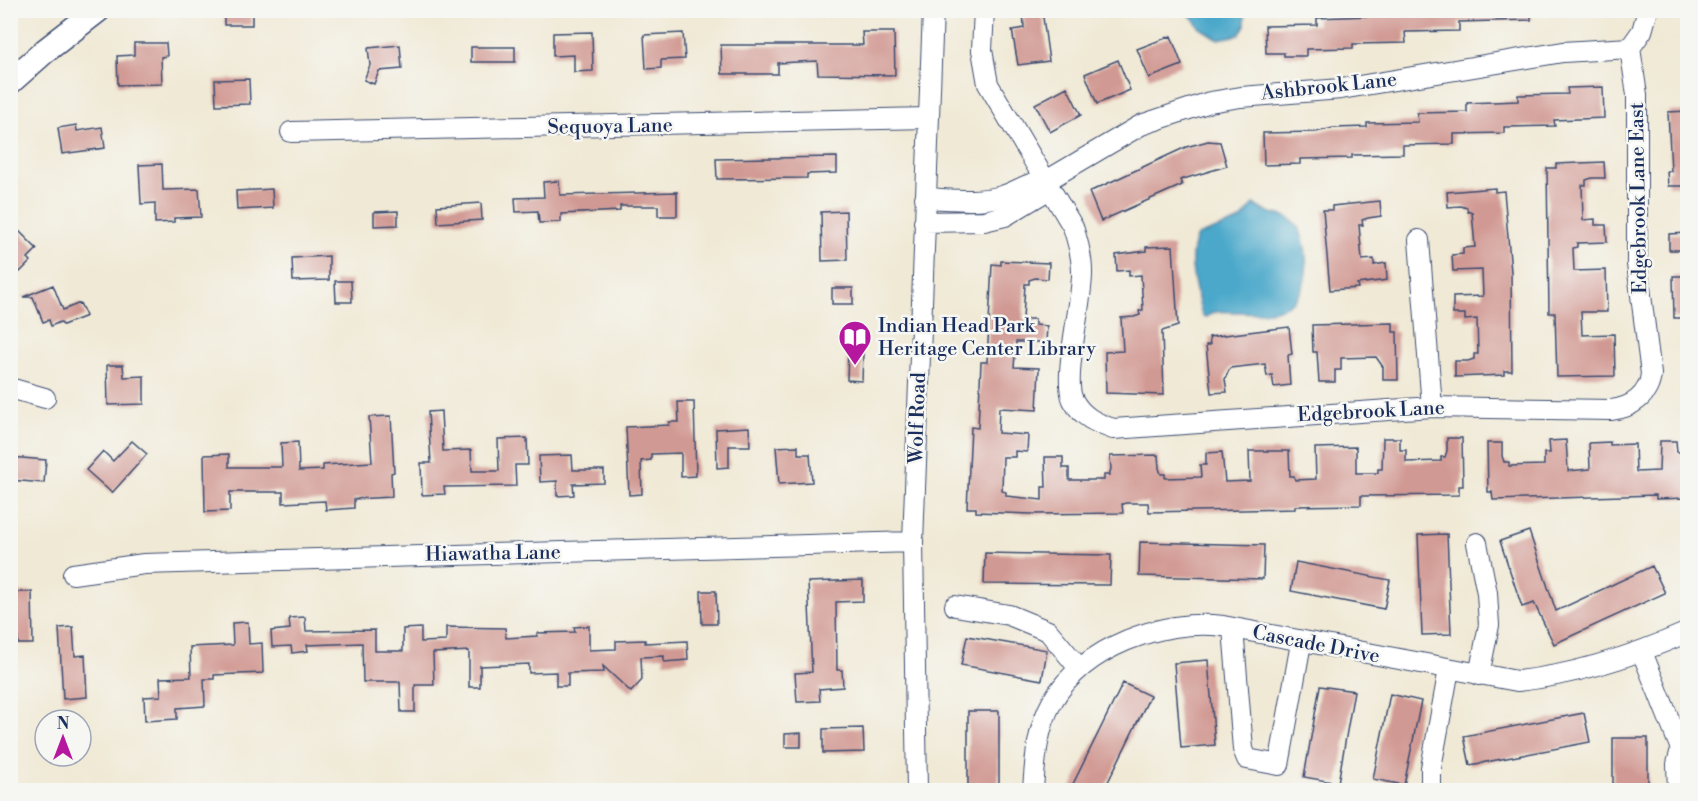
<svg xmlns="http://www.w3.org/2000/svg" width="1698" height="801" viewBox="0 0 1698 801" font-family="'Libre Bodoni',serif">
	<rect width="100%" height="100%" fill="#f6f6f2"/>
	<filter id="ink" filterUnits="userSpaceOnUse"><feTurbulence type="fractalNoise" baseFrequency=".0167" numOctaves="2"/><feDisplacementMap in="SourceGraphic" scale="12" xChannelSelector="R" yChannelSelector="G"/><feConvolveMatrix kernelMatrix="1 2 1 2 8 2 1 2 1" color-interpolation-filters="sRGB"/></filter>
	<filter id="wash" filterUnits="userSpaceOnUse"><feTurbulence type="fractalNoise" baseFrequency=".008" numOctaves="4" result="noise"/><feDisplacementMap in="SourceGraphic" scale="24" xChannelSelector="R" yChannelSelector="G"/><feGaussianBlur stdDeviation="1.35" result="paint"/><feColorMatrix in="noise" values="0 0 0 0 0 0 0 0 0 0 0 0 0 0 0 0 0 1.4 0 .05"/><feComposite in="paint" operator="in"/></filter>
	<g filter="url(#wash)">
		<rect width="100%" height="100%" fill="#f0e9d5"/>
		<path fill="#4ba8ca" stroke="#336c94" stroke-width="1.5" d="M1187 11H1245V25L1239 35 1218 39 1200 28Z
			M1254 204C1265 216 1286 212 1295 223 1305 236 1307 256 1306 272 1303 311 1271 314 1237 312 1226 312 1215 309 1207 317L1202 316C1197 292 1185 259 1197 236L1241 220Z"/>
		<g id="blocks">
			<path fill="#d19993" d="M224 10H252V25H224Z
				M1023 10H1042L1049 61 1018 65 1012 30 1024 28Z
				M1423 10H1531V20L1459 22V31L1405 32 1406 43 1353 44V48L1306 49V56H1284V53H1266L1265 26 1317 25V18L1369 16V12Z
				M592 32 593 71 574 72V55L553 56V33Z
				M862 32H894L895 75 818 74 817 61 778 63V74H722L721 45H863Z
				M683 33 685 59 661 60V68L646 69 644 35Z
				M1171 36 1182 65 1149 78 1137 49Z
				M134 43H166L167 56 161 57 162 84 118 85 117 56 134 55Z
				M400 45 402 69 379 71 374 84 364 80 370 65 368 48Z
				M471 47H515V62H471Z
				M1118 60 1130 90 1097 104 1085 74Z
				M249 79 250 104 216 105 215 80Z
				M1067 87 1081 115 1050 132 1035 104Z
				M1603 87 1604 118 1554 120 1555 126 1504 127V133L1454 134V144L1403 145V154L1352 155V158L1300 159V164L1264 165 1263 133 1316 132 1333 128 1367 127V123L1418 122 1417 113 1467 112V103L1518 101V95L1568 94 1567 88Z
				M1688 111V186H1668L1667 171H1671L1668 112Z
				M76 125 77 131 102 127 105 148 62 154 58 128Z
				M1208 141 1220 142 1227 166 1180 180 1182 185 1101 221 1089 192 1186 147Z
				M837 157V173L807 174V178L717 179 716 159Z
				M1604 162 1605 178H1592L1586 180V185H1582L1583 220 1595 219V225H1606L1607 242 1577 243V247L1573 248 1574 271 1606 270 1607 312H1581L1582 335 1614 334 1615 376 1557 377 1555 313H1549L1547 168H1556V164Z
				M162 164 163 190 199 189 201 217 174 218V222L155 223V203L141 204 139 165Z
				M559 181 560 195 677 192V216H658V206H620V211L561 214V222L539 223 538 211 516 212 515 198 544 197 543 182Z
				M1495 188V192L1504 191 1511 272 1512 371H1504V375L1455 377V361H1468L1474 359V354H1478L1477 319 1465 320V314H1453V297L1483 296 1482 270 1453 271 1452 255 1463 254V248L1475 247 1472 212H1468L1467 208 1461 206 1448 207 1447 192Z
				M272 189 273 208 237 210 236 191Z
				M1380 201 1381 216 1368 218 1362 220 1363 225H1359L1362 260 1374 259V265L1386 263 1387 280 1357 284 1358 288 1330 290 1323 210H1332V206Z
				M481 203 482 220 438 223 437 206Z
				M398 211V225L374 226V212Z
				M846 211 847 260 822 261 821 212Z
				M10 222 37 249 28 258 31 261 20 272 10 262Z
				M1688 233V250H1669V234Z
				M1173 246 1178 326 1162 331 1164 395 1106 393 1105 352 1123 351 1121 318 1134 317 1140 315 1139 311 1143 310 1141 275 1129 276V270L1117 271 1116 255 1146 251V247Z
				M329 256V280L293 281 292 258Z
				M1001 261 1049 263 1048 279 1035 278 1029 280V284H1025L1023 319H1035V325L1047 326 1046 342H1016L1014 367 1039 368 1037 410 999 408 998 433 1028 435 1027 452 1015 451V457H1003L1002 491 1006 492V496L1042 500V487H1046L1045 457H1063V468H1069V480H1104V475H1109L1111 469 1110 456 1158 455 1159 468 1161 474H1165V478L1201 477 1200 465H1206V453L1222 452 1225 482 1250 481 1249 451H1289L1290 476H1294L1295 480 1316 479 1315 448 1356 447V473H1378V469H1382L1383 438H1400V450H1406V462L1441 461V457H1445L1447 451V438H1462L1463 486H1459V495L1361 496V505L1295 506V509L1149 512 1148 503H1126L1122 504 1123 513 1032 514 976 512V508H967L971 427 978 428 981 362H987L992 264 1001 265Z
				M1673 276H1688V318H1674Z
				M335 281H351L352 302H336Z
				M53 285 63 310 80 303 86 316 63 325 60 322 51 326 49 320 43 322 33 297H23Z
				M832 288H853V304H832Z
				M1393 323V332H1397L1398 380H1383V367L1376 357 1341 358V370H1335V382H1319L1317 352H1313L1312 325Z
				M1289 327 1292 354 1288 355 1290 385 1274 387 1272 375 1267 376 1265 364 1230 368 1225 379 1227 392 1211 393 1206 345H1210L1209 337Z
				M848 351 863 352 862 381 847 380Z
				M107 365H123L124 377 144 376V404L108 405Z
				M678 402H694L696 476 681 477V453L651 454V460L641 461 642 494 629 495 626 427 669 425V422H679Z
				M441 411 443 451 471 450 472 471H499L498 439 527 438 528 465H515L516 486 444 487 445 494 422 495 421 463H431L428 412Z
				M391 416 394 472 391 473 392 497 354 499V508L326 510 325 501 283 503V492H230V511L205 512 204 455 229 454V467H282L281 443 298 442 299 471 323 470V465L372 462 369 417Z
				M749 427 750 446H729V467L717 468 716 429Z
				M1566 440 1568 471 1590 469 1589 443 1610 442V445L1635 444 1636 472 1659 471 1660 441H1676L1677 452H1683V464H1688V498L1656 499V495L1493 500 1492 492H1488L1487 443H1502V456L1504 462H1509V466L1544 465V453H1550L1549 441Z
				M132 441 147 454 112 493 86 470 103 451 113 461Z
				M798 446V454H810L812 482 779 484 776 447Z
				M572 455 573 470H604V483L573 484 574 495 557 496V481L540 482 539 456Z
				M10 457 46 460 44 483 10 480Z
				M1529 531 1556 611 1652 566 1665 593 1554 644 1534 603 1522 607 1500 541Z
				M1447 534 1451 634 1422 635 1418 535Z
				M1140 542 1264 545 1263 579 1139 576Z
				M985 553 1111 555 1110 585 984 584Z
				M1296 562 1390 580 1384 609 1291 591Z
				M863 580V601L836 602 837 670H842L843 687 819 689 820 701 797 702 795 673 812 672 808 582Z
				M701 591H716L717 624H702Z
				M10 592H32L33 644H18L17 627 10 628Z
				M305 617 306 631 375 630V651H403V629L421 628V642L446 641V627L505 628 506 638 537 636V633L575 632 574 627 589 626V650L616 649V641L645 640V643L687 641 688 660 664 662V656L641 657 642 680 631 692 603 666 604 672 568 673V686H556V672L529 673V664L480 666V687H469V651L433 653 434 685H415V712H401L400 682H363L362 643 307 645 308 651 292 653 291 646 272 647 271 631 290 629 289 618Z
				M248 622 249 644 262 643 263 673 214 675V679H204L205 706 177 708V719L145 721 144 697 161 696 160 678 191 677 190 647 233 645 232 623Z
				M73 627 75 656 85 655 87 697 63 699 59 628Z
				M967 636 1047 650 1042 680 961 665Z
				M1208 660 1215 745 1181 748 1174 663Z
				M1123 683 1150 696 1104 790H1070Z
				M1320 686 1354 691 1338 783 1304 777Z
				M1390 694 1421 701 1404 785 1373 779Z
				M968 711H999V790H968Z
				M1584 713 1590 742 1470 765 1464 736Z
				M863 728 864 752 823 753V729Z
				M801 733V747H785V734Z
				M1613 738H1648V790H1613Z"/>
		</g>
	</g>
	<g filter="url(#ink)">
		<use href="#blocks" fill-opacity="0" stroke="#3b4b70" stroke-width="1.5"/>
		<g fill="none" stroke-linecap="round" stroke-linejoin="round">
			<defs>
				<path id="minor" d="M984 10 982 50 988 84 1073 227C1078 242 1082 256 1082 272 1083 301 1062 378 1073 400 1082 417 1096 423 1113 429L1432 407 1611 410C1631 408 1649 396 1651 374L1637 264V95L1630 48 1642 31 1648 10
					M291 132 928 118
					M925 198C950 199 977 203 1002 196 1018 191 1028 182 1046 181L1141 125 1210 102 1241 97 1341 89 1563 52 1630 48
					M924 222 984 221 1005 216 1043 193 1046 181
					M1419 240 1432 407
					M10 388 45 398
					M1477 543 1487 593 1489 625 1479 675
					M73 574 144 564 913 542
					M955 606 1009 615 1048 631 1079 668
					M1233 629 1243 749 1247 759 1279 765 1301 643
					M1642 652 1681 749 1688 755
					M917 790 913 542 933 10
					M1033 790C1035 760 1037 729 1052 702 1083 647 1163 618 1223 626L1517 681C1577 675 1633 656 1688 632
					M1431 790V768L1449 669
					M1678 790 1677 764 1681 749"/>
				<path id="major" d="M10 82 45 51 98 10"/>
			</defs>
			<use href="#minor" stroke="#3b4b70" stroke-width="22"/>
			<use href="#major" stroke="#3b4b70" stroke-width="27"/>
			<use href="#minor" stroke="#fff" stroke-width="20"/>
			<use href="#major" stroke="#fff" stroke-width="24"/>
		</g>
	</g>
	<defs>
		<symbol id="library-pin" viewBox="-11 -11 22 30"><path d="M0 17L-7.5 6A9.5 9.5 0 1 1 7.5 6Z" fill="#b5179e" stroke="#f6f6f2"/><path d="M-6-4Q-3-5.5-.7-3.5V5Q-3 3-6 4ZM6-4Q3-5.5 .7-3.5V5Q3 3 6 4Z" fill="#fff"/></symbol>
	</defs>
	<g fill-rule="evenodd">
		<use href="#library-pin" x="836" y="318" width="38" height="52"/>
	</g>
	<g text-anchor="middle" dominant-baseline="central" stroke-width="5" stroke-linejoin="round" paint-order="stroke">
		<g font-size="20" fill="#1b2f5e" stroke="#f6f6f2">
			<text transform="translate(1329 87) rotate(-6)">Ashbrook Lane</text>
			<text transform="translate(610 127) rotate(-1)">Sequoya Lane</text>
			<text transform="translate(1639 198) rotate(-91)">Edgebrook Lane East</text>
			<text transform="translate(1371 412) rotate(-3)">Edgebrook Lane</text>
			<text transform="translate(918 418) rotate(-88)">Wolf Road</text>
			<text transform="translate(493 554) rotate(-1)">Hiawatha Lane</text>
			<text transform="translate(1316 645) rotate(11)">Cascade Drive</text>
		</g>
		<g font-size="20" fill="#1b2f5e" stroke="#f6f6f2" text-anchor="start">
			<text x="878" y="326">Indian Head Park<tspan x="878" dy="23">Heritage Center Library</tspan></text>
		</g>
	</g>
	<rect width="1698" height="801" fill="none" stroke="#f6f6f2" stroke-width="36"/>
	<g transform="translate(63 738)"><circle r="28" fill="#f6f6f2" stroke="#9ea6b7" stroke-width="1.5"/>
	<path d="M0-4.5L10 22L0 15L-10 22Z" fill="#b5179e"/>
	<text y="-9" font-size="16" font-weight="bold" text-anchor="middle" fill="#1b2f5e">N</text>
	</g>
</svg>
